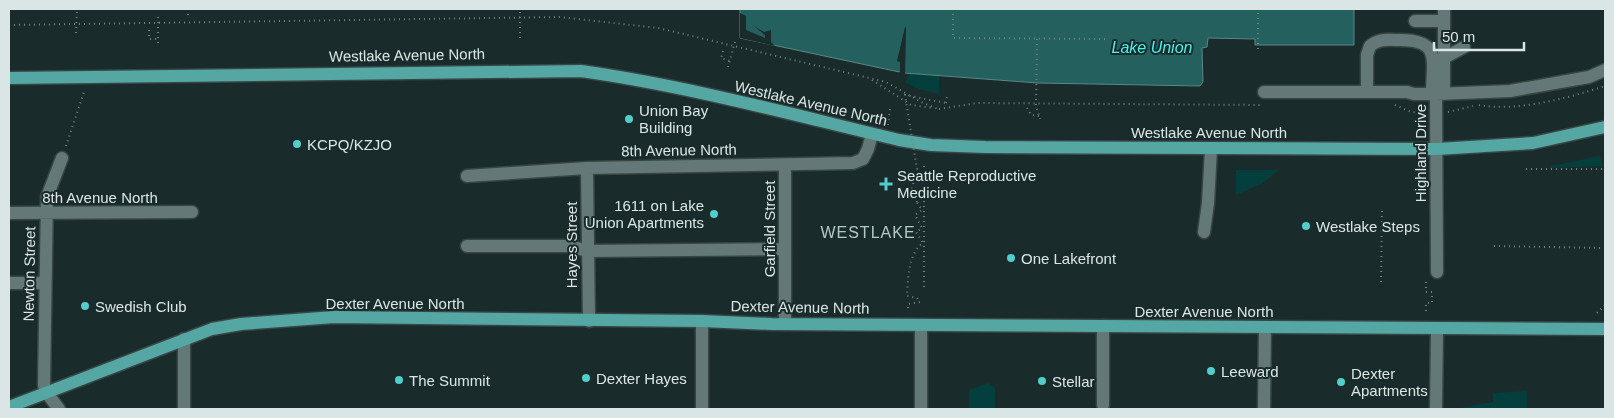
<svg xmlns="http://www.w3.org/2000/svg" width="1614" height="418" viewBox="0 0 1614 418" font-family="Helvetica,sans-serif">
	<rect width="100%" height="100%" fill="#192b2a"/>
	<path fill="#053f3d" d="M909 74 939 76V94L918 89 905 82Z
		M1600 156 1602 166 1551 168V166Z
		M1236 170H1279L1261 184 1236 195Z
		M988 383 995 388V409H969V390Z
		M1527 391V409H1455L1493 402V393Z"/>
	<path fill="#23605e" stroke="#5a8886" d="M740 9H1354V45H1255V39L1208 38 1207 47 1202 48 1203 82 1200 86 1038 83 904 73 740 38Z"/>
	<path fill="#192b2a" d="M740 13 746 16V30L765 38V35L754 26 764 32 771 30V42L775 46 740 38Z
		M905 27 906 28 905 76 896 74 900 72V62L897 61Z"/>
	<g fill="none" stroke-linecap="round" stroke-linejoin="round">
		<defs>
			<path id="minor" d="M1415 21H1444
				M1444 58 1464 47
				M1264 92H1407L1414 94H1436L1510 91 1589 77 1605 70
				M1367 92V55L1370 46C1379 38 1389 40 1400 40 1442 40 1432 61 1432 94
				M1436 94 1437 272
				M1444 94V9
				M587 168 589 321
				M467 176 587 168 853 163 863 159 868 149 872 134
				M9 213 192 212
				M1204 232 1208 203 1211 149
				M467 246H570L587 251 785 249
				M9 283H45
				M785 324V165
				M184 339V409
				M1103 405V326
				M59 409 46 392 44 385 47 197 62 158
				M702 409V321
				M921 409V325
				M1264 409 1265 327
				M1436 409 1437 329"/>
			<path id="major" d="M9 78 581 71C688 86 794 115 899 140L931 145 985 147 1437 149 1533 143 1605 127
				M9 407 212 329 241 324 334 317 702 321 772 324 1605 329"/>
		</defs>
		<use href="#minor" stroke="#374645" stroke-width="15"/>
		<use href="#major" stroke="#374645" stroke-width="15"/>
		<path stroke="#758483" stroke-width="2" stroke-dasharray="1 4" stroke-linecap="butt" d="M188 9V17
			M342 9V13
			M413 9V13
			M953 9V38L1107 39
			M520 12V40
			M158 17V44
			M9 25 560 17 658 28 886 82 921 102 938 109
			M149 30V39H158
			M76 33 77 9
			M1037 39 1036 106 1040 119
			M1258 49V9
			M723 51 721 58 730 61
			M728 67 735 42
			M872 80 911 105 934 108
			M946 103 947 96
			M1395 105 1411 112 1424 113
			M1479 105C1516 112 1569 98 1605 86
			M1027 108 1031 115 1040 116
			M939 109 977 103 1263 105
			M1448 112 1473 106
			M888 125 890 109
			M66 146 84 92
			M924 166V291
			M1526 169H1605
			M1494 246 1605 248
			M1381 282 1382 208
			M908 308V304L920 302 917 298 907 296C908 280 908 253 923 243L916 232 922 228 915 215 922 210 917 202
			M1426 311V303H1432V292H1426V282H1430
			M1597 313 1605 305"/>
		<use href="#minor" stroke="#647977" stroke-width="12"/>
		<use href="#major" stroke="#54a7a3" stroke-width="12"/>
		<path stroke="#758483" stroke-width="2" stroke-dasharray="1 4" stroke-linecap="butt" d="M917 202 911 192 917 169 905 95 946 103"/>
	</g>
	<g fill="#53cdc9" stroke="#192b2a" stroke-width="2">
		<circle cx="629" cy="119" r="5"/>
		<circle cx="297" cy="144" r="5"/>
		<path d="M883.5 176.5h5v5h5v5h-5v5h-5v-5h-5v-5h5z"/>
		<circle cx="714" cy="214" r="5"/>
		<circle cx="1306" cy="226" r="5"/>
		<circle cx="1011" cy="258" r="5"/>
		<circle cx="85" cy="306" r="5"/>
		<circle cx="1211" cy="371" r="5"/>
		<circle cx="586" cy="378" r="5"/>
		<circle cx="399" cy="380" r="5"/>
		<circle cx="1042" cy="381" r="5"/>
		<circle cx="1341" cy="382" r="5"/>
	</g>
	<g text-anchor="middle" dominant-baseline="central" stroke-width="4" stroke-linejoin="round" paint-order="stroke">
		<g font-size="15" fill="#dae6e5" stroke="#192b2a">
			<text transform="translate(407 55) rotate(-1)">Westlake Avenue North</text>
			<text transform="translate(811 103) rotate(13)">Westlake Avenue North</text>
			<text x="1209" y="132">Westlake Avenue North</text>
			<text transform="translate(679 150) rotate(-1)">8th Avenue North</text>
			<text transform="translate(1420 153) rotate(-90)">Highland Drive</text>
			<text x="100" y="197">8th Avenue North</text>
			<text transform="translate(769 229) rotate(-90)">Garfield Street</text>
			<text transform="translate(571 245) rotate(-90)">Hayes Street</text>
			<text transform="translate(29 274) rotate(-89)">Newton Street</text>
			<text x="395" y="303">Dexter Avenue North</text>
			<text transform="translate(800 307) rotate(1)">Dexter Avenue North</text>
			<text x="1204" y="311">Dexter Avenue North</text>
		</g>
		<g font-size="15" fill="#dae6e5" stroke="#192b2a" text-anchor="start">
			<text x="639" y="110">Union Bay<tspan x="639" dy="17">Building</tspan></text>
			<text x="307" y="144">KCPQ/KZJO</text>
			<text x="897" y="175">Seattle Reproductive<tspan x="897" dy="17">Medicine</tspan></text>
			<text x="704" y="205" text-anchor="end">1611 on Lake<tspan x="704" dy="17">Union Apartments</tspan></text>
			<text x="1316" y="226">Westlake Steps</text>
			<text x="1021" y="258">One Lakefront</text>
			<text x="95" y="306">Swedish Club</text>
			<text x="1221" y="371">Leeward</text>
			<text x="1351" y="373">Dexter<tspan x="1351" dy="17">Apartments</tspan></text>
			<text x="596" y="378">Dexter Hayes</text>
			<text x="409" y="380">The Summit</text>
			<text x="1052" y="381">Stellar</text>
		</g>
		<g font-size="16" font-style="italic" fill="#4af0eb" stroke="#192b2a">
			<text x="1152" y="47">Lake Union</text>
		</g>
		<g font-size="16" letter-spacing="1" fill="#b3c9c8" stroke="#192b2a">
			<text x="868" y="232">WESTLAKE</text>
		</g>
	</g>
	<rect width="1614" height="418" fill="none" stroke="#dae6e5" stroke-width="20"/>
	<path d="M1434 42v8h90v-8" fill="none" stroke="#dae6e5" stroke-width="2.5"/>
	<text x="1442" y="42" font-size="15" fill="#dae6e5" stroke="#192b2a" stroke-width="4" paint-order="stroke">50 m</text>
</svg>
